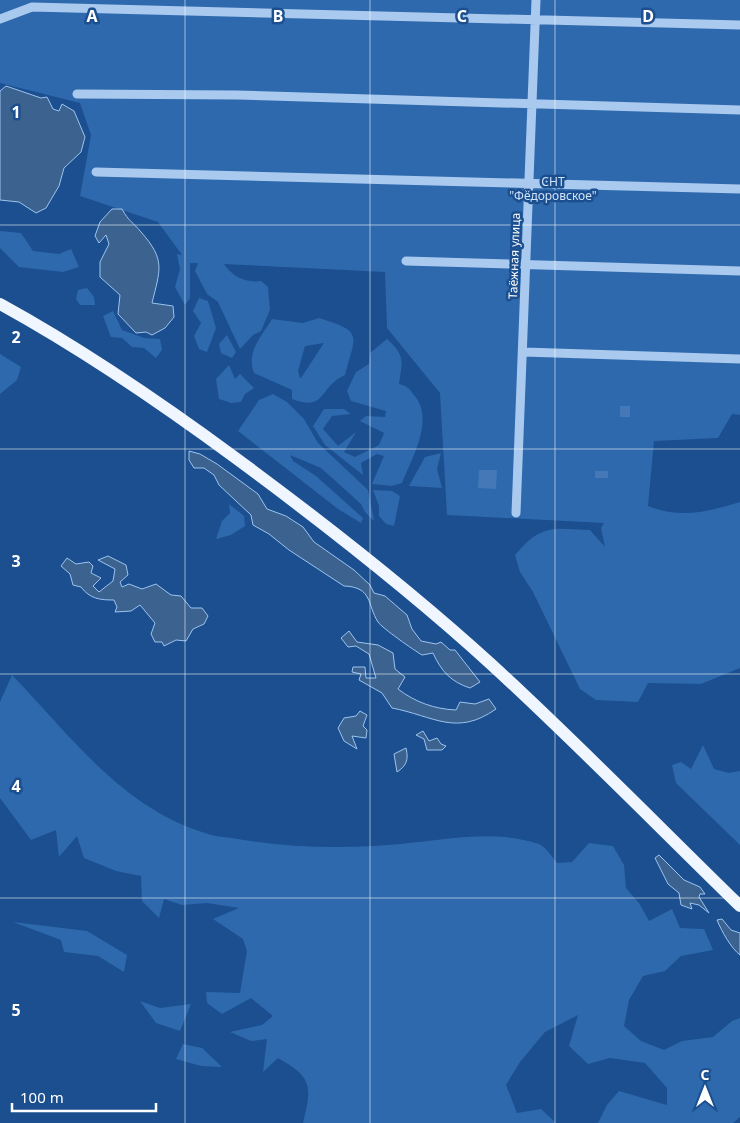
<svg xmlns="http://www.w3.org/2000/svg" width="740" height="1123" viewBox="0 0 740 1123" font-family="'Noto Sans',sans-serif">
	<rect width="100%" height="100%" fill="#1b4f8f"/>
	<path fill="#2e69ad" fill-rule="evenodd" d="M0 0H740V415L732 414 718 438 654 441 648 506C681 519 707 512 740 502V668L701 684 648 683 638 702 596 700 580 689 533 592 520 572 515 555C541 524 552 528 590 530L605 547 601 528 604 523 447 515 440 393 387 328 385 272 224 264C233 277 245 283 261 281L268 287 270 310 261 331 253 335 240 349 218 302 207 294 195 271 198 263H190V298L185 305 175 287 180 269 177 254 182 255 158 222 80 196 91 135 80 103 0 83Z
		M0 231 21 233 33 251 59 254 71 249 79 267 63 272 19 267 0 248Z
		M87 288 94 297 95 305H80L76 299 78 290Z
		M199 298 208 301 216 328 207 352 199 349 194 336 201 323 193 311Z
		M113 311 122 330 144 338 160 339 162 350 156 358 144 348 132 347 122 338 111 337 103 316Z
		M319 318C365 332 355 335 345 375 318 387 327 412 292 399V390L254 373C246 352 261 337 272 319L303 323ZM324 343 301 378H300L298 371 305 346Z
		M227 335 236 352 232 358 221 353 219 344Z
		M387 339C406 356 402 361 399 384 407 386 409 388 414 395 435 419 412 458 402 483L392 486 372 484 384 456 377 454 361 463 363 475 325 445 313 426 324 409H344L351 414 332 416 323 429 338 446 356 432 344 452 355 457 379 445 384 433 360 421 366 416 385 417 386 411 351 401 347 391 356 372 369 364 370 353Z
		M0 354 21 367 17 380 0 394Z
		M229 365 235 379 240 374 254 388 245 394 241 402 231 403 219 399 216 379Z
		M273 394 287 402 304 419 318 443 368 490 374 521 365 512 361 504 321 468 290 455 293 461 316 476 363 518 361 523 338 509 238 431 259 400Z
		M441 453 437 469 442 488 409 486 425 457Z
		M373 490 392 491 400 496 394 526 386 524 379 516V506Z
		M229 504 244 516 245 526 231 535 216 539 222 521 230 513Z
		M12 675C70 735 121 807 205 833 215 837 227 837 238 839 291 848 347 849 400 844 445 840 495 829 539 844 546 847 552 857 557 863L572 862 589 843 613 846 624 865 626 888 639 903 649 921 672 909 680 928 704 929 713 950 681 956 665 971 643 976 629 1000 624 1026 641 1041 664 1050 682 1041 713 1037 732 1021 740 1018V1117L733 1123H598L607 1105 619 1091 667 1105V1088L645 1063 610 1058 588 1064 569 1046 578 1015 545 1032 520 1062 506 1085 517 1113 541 1109 556 1123H303C312 1086 313 1078 278 1058L263 1072 267 1039 251 1041 230 1032 262 1025 273 1016 251 998 222 1014 207 1003 206 992 240 993 247 951 243 939 213 919 239 908 207 903 182 905 164 899 159 918 142 901 141 876 116 871 84 858 77 836 59 857 56 830 31 840 0 798V702Z
		M703 745 714 769 729 773 740 771V845L676 783 672 765 681 762 691 769Z
		M13 922 87 931 127 955 124 972 98 956 64 952 61 940Z
		M140 1001 160 1008 191 1004 180 1031 156 1023Z
		M183 1044 202 1048 222 1067 201 1066 176 1059Z"/>
	<path fill="#3c6290" stroke="#9cc4f0" d="M6 86 41 98 47 97 53 109 59 111 62 104 74 111 85 137 81 152 64 168 59 186 46 208 36 213 19 202 0 200V91Z
		M112 209H122C129 222 133 222 141 232 166 260 160 270 152 303L173 306 174 317 165 328 152 335 146 332 136 333 118 314 120 295 100 277V262L109 244 106 235 99 243 95 236 100 222Z
		M189 451 200 454 217 464 258 494 267 509 286 516 303 527 314 542 354 570 370 585 374 593 385 596 407 615 412 629 421 641 436 644 441 642 450 650H455L480 682 470 688C451 682 441 671 433 653L422 655C415 651 382 628 378 622 367 605 373 587 344 586L289 550 269 534 253 525 251 515 219 485 214 475 204 468H194L189 460Z
		M108 556 126 565 128 575 120 582 122 587 129 584 142 589 156 584 171 595 181 596 191 608H202L208 616 204 624 193 629 186 641 176 640 164 646 162 642H155L151 634 155 623 140 605 131 611 115 612 117 607 114 600C100 600 90 599 81 587L73 585 70 574 61 566 67 558 76 564 89 562 93 566 91 573 101 578 93 586 99 592 113 581 115 569 98 560Z
		M349 631 357 642 378 645 393 653 395 669 405 677 398 689C415 702 434 709 456 710L460 702 475 704 489 699 496 709C456 737 434 716 392 708L382 693 359 680 361 674 352 672 353 667H365L366 678H376L369 654 356 646 348 647 341 638Z
		M360 711 367 715 363 726 367 730 366 738 352 736 357 749 344 741 338 728 344 718 356 716Z
		M423 731 429 741 437 738 441 744 446 746 442 750H427L424 739 416 735Z
		M406 748C409 760 406 766 397 772L394 754Z
		M659 855 684 880 700 887 705 894H700L699 897 709 913 699 905 690 903 692 909 681 905 679 893 668 884 655 858Z
		M722 919 731 930 740 933V955C731 948 722 932 717 920Z"/>
	<path fill="#4478b7" d="M620 406H630V417H620Z
		M479 470H497L496 489 478 488Z
		M595 471H608V478H595Z"/>
	<g fill="none" stroke-linecap="round" stroke-linejoin="round">
		<path stroke="#a9c9ee" stroke-width="9" d="M0 19 32 7 740 25
			M77 94 237 95 740 110
			M96 172 740 189
			M406 261 740 271
			M524 352 740 359
			M516 513 536 0"/>
		<path stroke="#f0f6ff" stroke-width="12" d="M0 304C84 350 161 403 237 459 325 524 411 591 492 665 577 743 658 826 740 906"/>
	</g>
	<path fill="none" stroke="#fff" stroke-width="1" stroke-opacity="0.55" d="M185 0V1123M370 0V1123M555 0V1123M0 225H740M0 449H740M0 674H740M0 898H740"/>
	<g text-anchor="middle" dominant-baseline="central" stroke-width="5" stroke-linejoin="round" paint-order="stroke">
		<g font-size="12" fill="#cfe3fa" stroke="#1b4f8f">
			<text x="553" y="181">СНТ<tspan x="553" dy="14">"Фёдоровское"</tspan></text>
		</g>
		<g font-size="12" fill="#fff" stroke="#1b4f8f">
			<text transform="translate(514 256) rotate(-88)">Таёжная улица</text>
		</g>
	</g>
	<g font-size="16" text-anchor="middle" font-weight="bold" fill="#fff" stroke="#1b4f8f" stroke-width="5" stroke-linejoin="round" paint-order="stroke">
		<text x="92" y="22">A</text>
		<text x="278" y="22">B</text>
		<text x="462" y="22">C</text>
		<text x="648" y="22">D</text>
		<text x="16" y="118">1</text>
		<text x="16" y="343">2</text>
		<text x="16" y="567">3</text>
		<text x="16" y="792">4</text>
		<text x="16" y="1016">5</text>
	</g>
	<g transform="translate(705 1088)" stroke="#1b4f8f" stroke-width="4" paint-order="stroke">
	<path d="M0-4L9 19L0 12L-9 19Z" fill="#ffffff"/>
	<text y="-8" font-size="14" font-weight="bold" text-anchor="middle" fill="#ffffff">С</text>
	</g>
	<path d="M12 1103v8h144v-8" fill="none" stroke="#ffffff" stroke-width="2.5"/>
	<text x="20" y="1103" font-size="15" fill="#ffffff" stroke="#1b4f8f" stroke-width="4" paint-order="stroke">100 m</text>
</svg>
